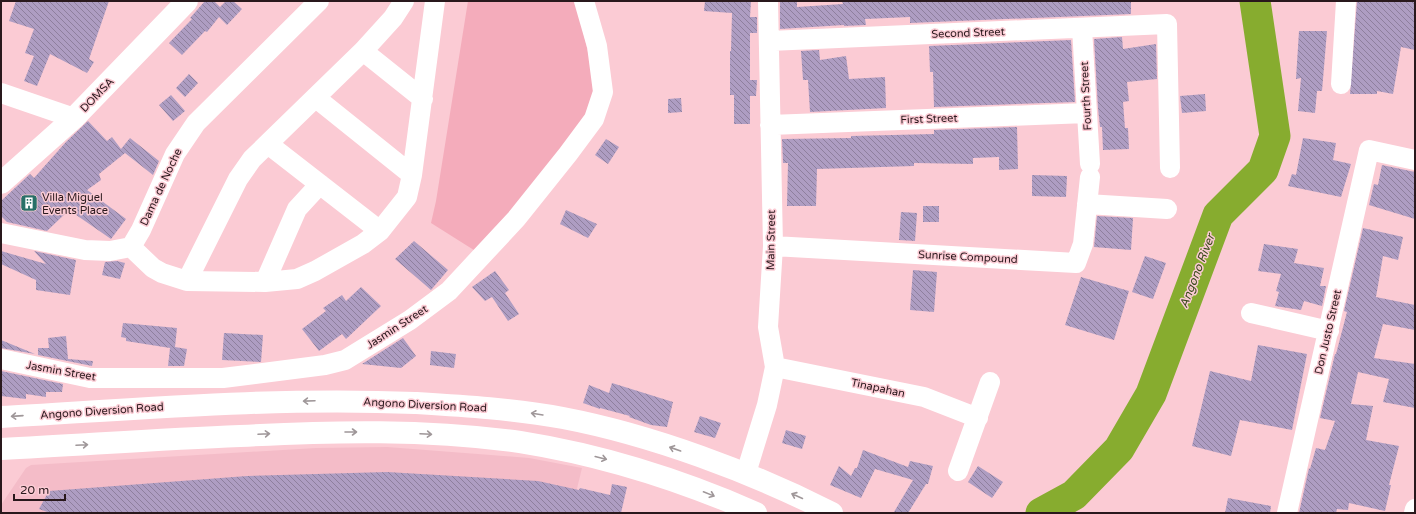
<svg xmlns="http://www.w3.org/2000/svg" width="1416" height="514" viewBox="0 0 1416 514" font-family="'Varela Round',sans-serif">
	<defs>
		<pattern id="building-back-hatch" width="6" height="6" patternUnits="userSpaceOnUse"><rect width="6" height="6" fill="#ae9dc2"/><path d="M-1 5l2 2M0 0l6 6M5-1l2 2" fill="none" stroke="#8e7f9d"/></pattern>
	</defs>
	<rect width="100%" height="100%" fill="#fbcbd4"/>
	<path fill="#f4bcc8" d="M387 447 529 458 582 468 571 513H1V505L26 468 31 465 316 448Z"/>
	<path fill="#f4acbb" d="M468 1H576L597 91 588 116 477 252 431 223 436 201Z"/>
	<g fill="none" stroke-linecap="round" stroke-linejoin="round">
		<path stroke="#87ac2f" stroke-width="31" d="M1041 513 1074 495 1119 449 1151 394 1218 215 1263 170 1275 136 1255 1"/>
	</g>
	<path fill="url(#building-back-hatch)" d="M16 1H109L89 59 94 62 87 73 50 54 37 86 24 81 34 56 25 53 34 29 9 21Z
		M205 1H214L220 7 226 1H233L242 9 227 25 219 17 207 32 205 31 182 55 169 43 192 19 190 18Z
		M705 1H751L750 17H757V33H750V80H757L756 96H750V124H734V95H730V51H731L732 13 704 11Z
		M780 1H797V7L843 4 842 1H1131V14L910 23V17L865 19 866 25 844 26V25L780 29Z
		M1357 1H1415V50L1401 47 1393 94 1377 91V94H1350Z
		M1299 31H1327L1322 91H1317L1315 113 1298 111 1301 78 1296 79Z
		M1122 37 1123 49 1156 44 1157 79 1127 82 1129 101 1123 102 1125 128H1128L1129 149 1103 150 1102 127H1100L1098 108 1094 39Z
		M1071 40 1075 102 934 107 933 72H930L929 46Z
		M819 50 820 60 846 56 849 79 885 77 886 108 810 112 808 80H803L801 51Z
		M189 74 198 83 185 97 176 88Z
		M1205 94 1206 111 1182 113 1180 96Z
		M171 95 185 111 173 121 159 105Z
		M681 98 682 112 668 113V99Z
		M88 121 107 141 112 137 121 149 130 138 159 161 153 175 125 153 99 174 101 180 87 190 126 219 111 239 69 210 47 231 7 222 1 216V201L30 174 34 178 66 142Z
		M1017 127 1018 169 999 170V157L973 158V164L914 163V166L817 169 816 206H787L788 163H783L782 139 851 138V136L934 134V130Z
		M1303 138 1336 143 1333 160 1351 164 1341 197 1288 186 1292 174 1296 175Z
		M606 139 619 147 608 164 595 155Z
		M1382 165 1415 172V219L1369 205 1374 184 1378 185Z
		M1032 175 1067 176 1066 197 1032 196Z
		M923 206H939V222H923Z
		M566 210 597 224 588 238 560 224Z
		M901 212 917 213 915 241 899 240Z
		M1097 216 1133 218 1131 250 1094 247Z
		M1363 228 1403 237 1398 260 1383 256 1376 297 1415 305V330L1383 324 1374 358 1415 364V408L1383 402 1389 379 1358 372 1351 404 1373 406 1366 440 1399 446 1389 485H1391L1385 511 1349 503 1348 510 1337 509 1336 513H1299L1309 468 1310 469 1316 448 1325 450 1335 421 1320 418 1335 354H1336L1347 312 1344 311Z
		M414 241 448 270 431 290 395 259Z
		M1264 244 1298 249 1294 263 1324 268 1320 286H1326L1322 306 1304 301 1301 310 1275 306 1279 292 1276 291 1281 274 1258 271Z
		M1 251 46 264 34 251 76 260 70 295 36 290V280L1 264Z
		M1145 256 1166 263 1153 299 1132 292Z
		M117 261 125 263 120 279 102 275 105 262Z
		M913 270 937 272 934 312 910 310Z
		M495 271 509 290 505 293 519 314 508 321 492 297 485 301 472 287Z
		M1081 277 1129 291 1114 340 1065 325Z
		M361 287 381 306 346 339 342 334 319 351 302 329 326 311 323 308 342 295 346 301Z
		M123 323 177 328 175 347 187 349 184 366H168L170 348 126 341V338L121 337Z
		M224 333 263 335 261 362 222 360Z
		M66 336 68 359 93 361 92 366 38 355V348H49L48 338Z
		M403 338 416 356 401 368 362 364Z
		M1 340 35 354 1 348Z
		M1258 345 1307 354 1292 430 1240 420 1231 456 1192 446 1210 371 1251 381Z
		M431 351 456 354 454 368 430 365Z
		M1 371 63 384 62 392H46V397L26 394V399L1 396Z
		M612 383 673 402 667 427 651 425 629 417 630 416 600 408V409L583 403 589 385 609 393Z
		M700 416 721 423 715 438 694 432Z
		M786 430 806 436 802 449 782 443Z
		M863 450 908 467 910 461 933 466 928 484H926L908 513 894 512 913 480 875 469 861 498 830 485 839 466 851 476 855 468H857Z
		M978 466 1003 482 992 498 968 482Z
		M387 472 538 481 579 490 580 488 610 495 612 484 627 487 621 513H50L39 509 49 491 247 476Z
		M1228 498 1271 506 1270 513H1225Z"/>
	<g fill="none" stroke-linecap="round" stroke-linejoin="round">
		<path stroke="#fff" stroke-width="20" d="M1082 28 1090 164
			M769 41 1167 24 1170 168
			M363 51 423 99
			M1341 84 1346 1
			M1 93 74 118
			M316 98 412 175
			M770 125 1087 113
			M268 144 380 231
			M1087 204 1167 209
			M1 233 85 250 110 251 131 247 141 230 175 154 196 123 319 1
			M773 246 1076 263 1083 244 1090 177
			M131 247 153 268 162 273 187 281 265 282 297 279 315 271 363 244 380 231 407 197 412 175 435 1
			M187 281 238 179 252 159 363 51 393 18 404 1
			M265 282 297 209 320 184
			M1251 313 1329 331
			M1 359 90 378H223L325 365 345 360 410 320 449 291 516 219 568 154 594 119 603 92 597 46 584 1
			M775 367 924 397 978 418
			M958 471 990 382
			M746 473 767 405 775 367 768 327 773 246 768 1
			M1287 513 1369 150 1415 160
			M1414 513 1415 509"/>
		<path stroke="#fff" stroke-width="22" d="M1 183 74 118 187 1"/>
		<path stroke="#fff" stroke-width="22" d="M1 417C139 409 277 397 415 403 464 406 514 409 563 418 652 435 751 472 832 513
			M1 449C81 445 160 439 240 436 333 431 427 429 520 442 602 455 681 480 756 513"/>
	</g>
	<defs><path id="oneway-shaft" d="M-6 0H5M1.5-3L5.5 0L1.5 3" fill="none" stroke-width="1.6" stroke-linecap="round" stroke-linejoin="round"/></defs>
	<g stroke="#9f9799">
		<use href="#oneway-shaft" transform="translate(309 401) rotate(178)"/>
		<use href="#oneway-shaft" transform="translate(537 414) rotate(-171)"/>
		<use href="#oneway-shaft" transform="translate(17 416) rotate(176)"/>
		<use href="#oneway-shaft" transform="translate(351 432)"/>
		<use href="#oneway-shaft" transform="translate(264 434) rotate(-3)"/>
		<use href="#oneway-shaft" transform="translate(426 434) rotate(3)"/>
		<use href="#oneway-shaft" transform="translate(82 445) rotate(-3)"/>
		<use href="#oneway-shaft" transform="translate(675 449) rotate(-161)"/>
		<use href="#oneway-shaft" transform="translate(601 458) rotate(14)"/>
		<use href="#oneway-shaft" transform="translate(709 494) rotate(22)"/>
		<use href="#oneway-shaft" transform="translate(797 496) rotate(-156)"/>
	</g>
	<defs>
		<symbol id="building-square" viewBox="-11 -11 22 22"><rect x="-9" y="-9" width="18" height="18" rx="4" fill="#287068" stroke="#fbcbd4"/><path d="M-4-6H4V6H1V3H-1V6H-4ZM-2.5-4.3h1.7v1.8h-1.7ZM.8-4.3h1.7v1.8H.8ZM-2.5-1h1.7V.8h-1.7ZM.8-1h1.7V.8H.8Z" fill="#fff"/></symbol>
	</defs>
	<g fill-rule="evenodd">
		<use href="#building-square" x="19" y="193" width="20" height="20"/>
	</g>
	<g text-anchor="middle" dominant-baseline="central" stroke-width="3" stroke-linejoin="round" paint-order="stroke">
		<g font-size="11" fill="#29181c" stroke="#fbcbd4">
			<text transform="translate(968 33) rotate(-2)">Second Street</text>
			<text transform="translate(97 95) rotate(-46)">DOMSA</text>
			<text transform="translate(1086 96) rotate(-93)">Fourth Street</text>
			<text transform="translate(929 119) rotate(-2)">First Street</text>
			<text transform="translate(161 187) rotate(-65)">Dama de Noche</text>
			<text transform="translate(771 240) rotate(-89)">Main Street</text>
			<text transform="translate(968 257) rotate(3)">Sunrise Compound</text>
			<text transform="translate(397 327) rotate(-33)">Jasmin Street</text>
			<text transform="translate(1328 332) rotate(-77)">Don Justo Street</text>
			<text transform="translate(61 371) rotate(10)">Jasmin Street</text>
			<text transform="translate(878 388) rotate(12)">Tinapahan</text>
			<text transform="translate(425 405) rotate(3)">Angono Diversion Road</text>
			<text transform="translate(102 411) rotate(-4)">Angono Diversion Road</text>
		</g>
		<g font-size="11" fill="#29181c" stroke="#fbcbd4" text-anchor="start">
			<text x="42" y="197">Villa Miguel<tspan x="42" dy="13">Events Place</tspan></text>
		</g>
		<g font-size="12" font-style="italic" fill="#3b4b1b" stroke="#fbcbd4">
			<text transform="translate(1197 271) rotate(-69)">Angono River</text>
		</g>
	</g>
	<rect width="1416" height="514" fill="none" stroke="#29181c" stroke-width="4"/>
	<path d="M14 494v6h51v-6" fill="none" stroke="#29181c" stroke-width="2"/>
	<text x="20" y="494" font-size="12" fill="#29181c" stroke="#fbcbd4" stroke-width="3" paint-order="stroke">20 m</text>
</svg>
